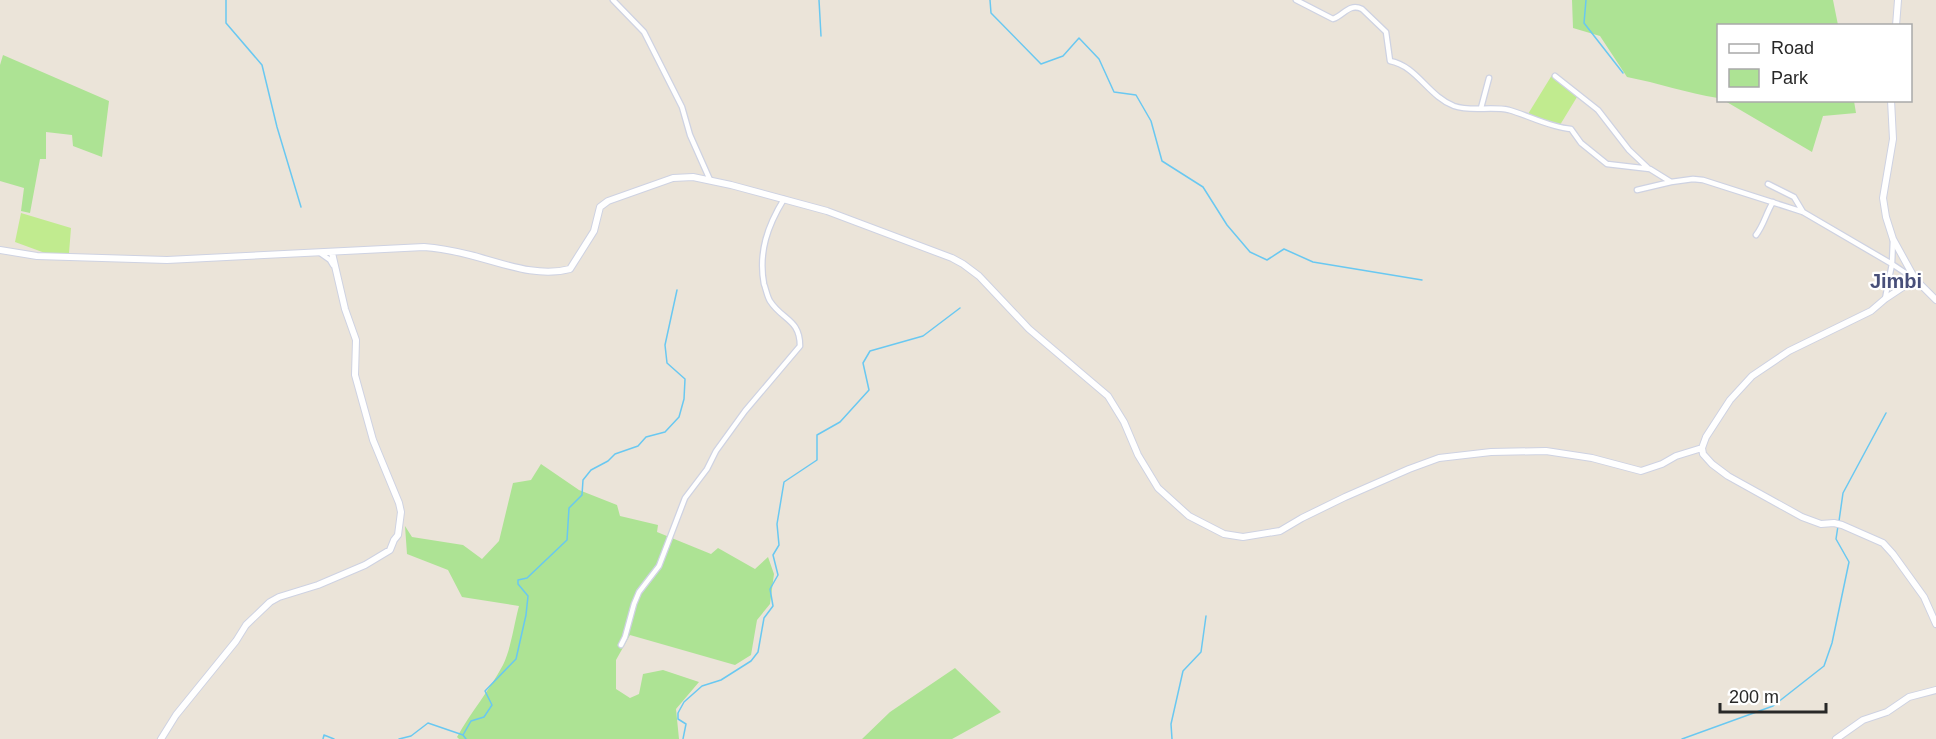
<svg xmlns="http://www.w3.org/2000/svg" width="1936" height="739" viewBox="0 0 1936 739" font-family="Arial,sans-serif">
	<rect width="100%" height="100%" fill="#ebe4d9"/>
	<path fill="#ade394" d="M1572 0H1833L1838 25 1718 26V98C1687 93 1658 83 1627 77L1600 36 1573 28Z
		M3 55 109 101 102 157 73 146 72 135 46 132V159H40L30 213 21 211 24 188 0 181V65Z
		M1725 101H1854L1856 113 1823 116 1812 152Z
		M541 464 579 490 617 505 620 516 658 525 657 532 711 554 718 548 755 569 768 557 774 574 770 604 757 620 751 655 735 665 630 635 616 660V689L630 698 639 694 643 674 663 670 699 682 676 709 679 739H459L457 737C471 712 489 691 503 665 511 649 514 624 519 606L462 597 448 570 407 554 405 526 412 537 463 545 482 559 499 541 513 483 531 480Z
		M955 668 1001 712 952 739H862L890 712Z"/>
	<path fill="#c1eb8f" d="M1552 75 1577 97 1560 125 1528 114Z
		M21 213 71 228 69 253H45L15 242Z"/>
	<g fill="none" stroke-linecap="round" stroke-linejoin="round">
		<path stroke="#69c8f1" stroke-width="1.5" d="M226 0V23L262 65 277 127 301 207
			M819 0 821 36
			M990 0 991 13 1041 64 1063 56 1079 38 1099 59 1114 92 1136 95 1151 121 1162 161 1203 187 1227 225 1250 252 1267 260 1284 249 1313 262 1422 280
			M1586 0 1584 23 1623 73
			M1839 521 1843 493 1886 413
			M463 735 471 721 484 717 492 705 485 691 516 659 526 615 528 596 518 584V580L527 578 567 540 569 508 582 495 583 480 591 470 608 461 615 454 638 446 646 437 665 432 679 417 684 399 685 379 667 363 665 345 677 290
			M323 739 324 735 334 739
			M399 739 411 736 428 723 463 735 466 739
			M683 739 686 724 678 719V713L684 702 702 686 721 680 751 661 758 652 764 618 773 606 770 589 778 575 773 555 779 545 777 524 784 482 817 460V435L840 422 869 390 863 363 870 351 923 336 960 308
			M1172 739 1171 724 1183 671 1201 652 1206 616
			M1682 739 1773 706 1824 666 1832 643 1849 562 1836 539 1838 526"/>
		<defs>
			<path id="street" d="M613 0 644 32 682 107 690 135 710 180
				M1296 0 1333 19C1344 15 1349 3 1362 9L1386 32 1390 61C1417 66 1428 96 1454 106 1471 112 1491 106 1509 110 1530 116 1549 127 1571 129L1581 143 1607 164 1650 169 1671 182 1693 179 1703 180 1803 212 1892 264 1913 278
				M1555 76 1598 110 1629 150 1648 168
				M1481 108 1489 78
				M1768 184 1794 197 1803 212
				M1637 190 1671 182
				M1756 235C1764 225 1766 213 1773 202
				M320 253 330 260 333 265
				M1885 299 1892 264 1893 239
				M621 645 625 637 634 604 639 592 659 566 685 498 707 469 716 451 745 411 800 346C800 319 782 320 770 301 767 296 766 289 764 284 758 252 768 225 784 199"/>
			<path id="secondary" d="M1896 26 1898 0
				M1891 100 1893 139 1883 198 1886 217 1893 239 1915 279 1885 299 1871 311 1789 351 1752 376 1730 400 1706 437 1702 448 1703 454 1712 464 1728 476 1802 517 1821 524 1834 523 1842 525 1883 543 1893 554 1924 597 1936 624
				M0 250 37 256 167 260 424 247C439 248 454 251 470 255 502 263 537 278 570 269L594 231 600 207 608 201 673 178 693 177 731 185 827 211 952 258 963 264 979 276 1029 329 1108 396 1124 422 1138 455 1158 488 1189 516 1224 534 1243 537 1280 531 1302 518 1345 497 1409 469 1439 458 1491 452 1546 451 1592 458 1641 471 1662 464 1676 456 1702 448
				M1915 279 1936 300
				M161 739 176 715 236 641 246 625 270 602 279 597 318 585 365 565 390 550 394 540 398 535 401 512 399 503 373 440 355 375 356 340 345 309 332 253
				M1836 739 1863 720 1887 712 1909 697 1936 690"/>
		</defs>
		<use href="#street" stroke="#ced2e2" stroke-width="7"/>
		<use href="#secondary" stroke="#ced2e2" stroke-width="8"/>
		<use href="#street" stroke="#fff" stroke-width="4.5"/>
		<use href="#secondary" stroke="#fff" stroke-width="6"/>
	</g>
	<g text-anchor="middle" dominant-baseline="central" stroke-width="4.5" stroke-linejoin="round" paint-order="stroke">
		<g font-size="20" font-weight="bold" fill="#484f79" stroke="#fff">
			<text x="1896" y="281">Jimbi</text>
		</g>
	</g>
	<rect x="1717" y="24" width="195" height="78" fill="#ffffff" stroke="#a9a9a9" stroke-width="1.5"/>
	<rect x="1729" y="44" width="30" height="9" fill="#ffffff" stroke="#a9a9a9" stroke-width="1.5"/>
	<text x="1771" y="54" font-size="18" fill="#282828">Road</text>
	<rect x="1729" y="69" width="30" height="18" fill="#ade394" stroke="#a9a9a9" stroke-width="1.5"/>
	<text x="1771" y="84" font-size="18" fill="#282828">Park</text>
	<path d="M1720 703v9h106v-9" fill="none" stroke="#282828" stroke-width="3"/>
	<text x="1729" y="703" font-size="18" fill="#282828" stroke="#ffffff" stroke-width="4.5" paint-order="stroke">200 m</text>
</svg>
